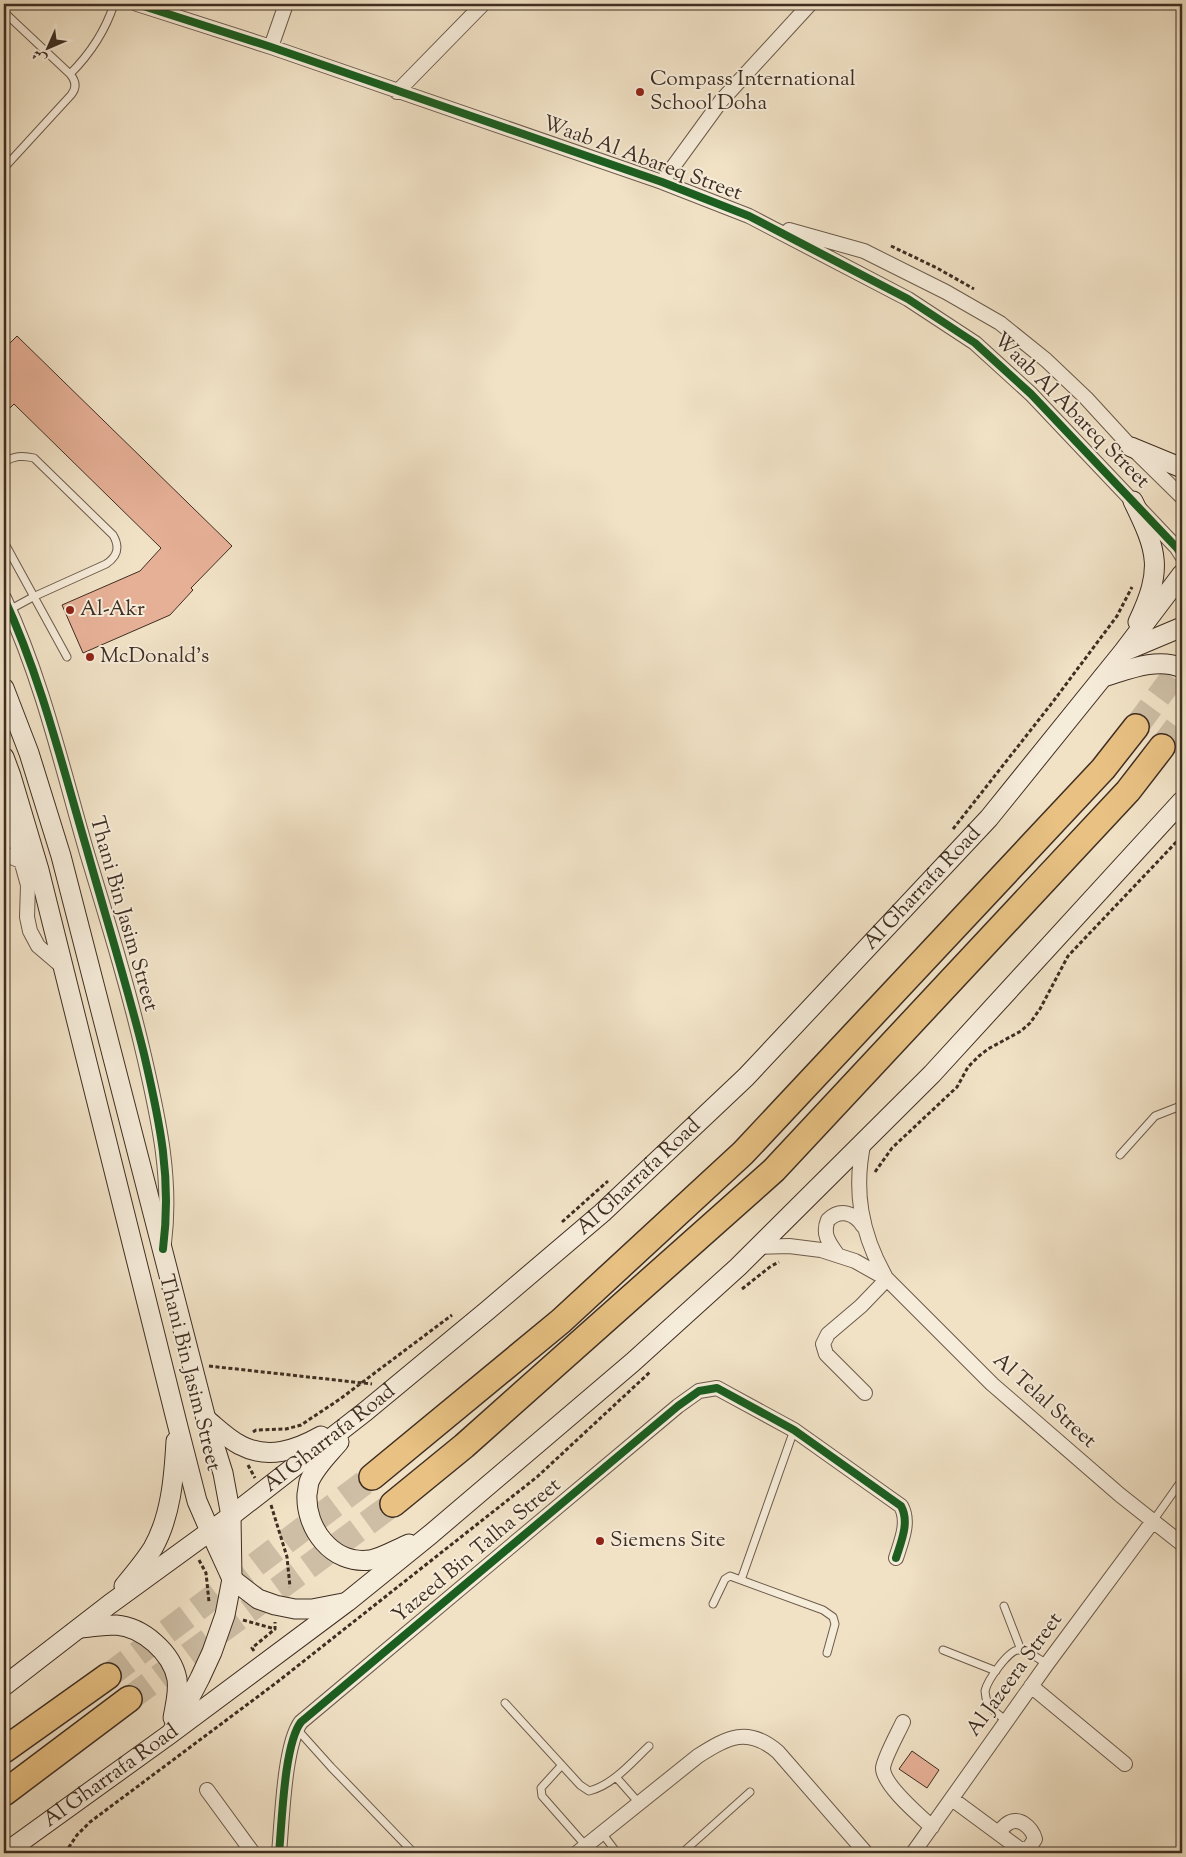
<svg xmlns="http://www.w3.org/2000/svg" width="1186" height="1857" viewBox="0 0 1186 1857" font-family="'Sorts Mill Goudy',Amiri,serif">
	<rect width="100%" height="100%" fill="#f1e2c6"/>
	<filter id="stains"><feTurbulence type="fractalNoise" baseFrequency=".004" numOctaves="4"/><feColorMatrix values="0 0 0 0 .2 0 0 0 0 .09 0 0 0 0 .02 0 0 0 .5 -.17"/></filter>
	<radialGradient id="worn" r=".72"><stop offset=".6" stop-color="#630" stop-opacity="0"/><stop offset="1" stop-color="#630" stop-opacity=".3"/></radialGradient>
	<path fill="#e6b097" stroke="#3f2e22" d="M17 336 232 546 191 588 193 590 170 615 83 653 62 605 140 571 161 548 14 404 4 414V349Z
		M912 1751 939 1770 927 1788 899 1769Z"/>
	<g fill="none" stroke-linecap="round" stroke-linejoin="round">
		<path stroke="#cdbea5" stroke-width="25" stroke-dasharray="25 12" stroke-linecap="butt" d="M1136 727 1182 665
			M1162 747 1182 720
			M108 1676 372 1477
			M129 1699 393 1504"/>
		<defs>
			<path id="lane" d="M4 12 70 74C76 81 77 88 71 95L4 168
				M70 74C91 53 105 32 114 4
				M4 310V309
				M4 462C14 456 22 455 34 458L113 535C120 547 118 556 106 564L33 597 9 610
				M4 542 67 657
				M1120 1155 1155 1116 1178 1107 1182 1108
				M1153 1521 1182 1480
				M741 1580 794 1430
				M713 1604 725 1579 730 1576 823 1610 833 1617 835 1624 827 1653
				M1004 1606 1021 1650
				M943 1650 996 1671
				M505 1703 580 1785 589 1791C613 1785 632 1762 649 1746
				M1007 1721C999 1715 988 1708 986 1698 986 1697 985 1692 985 1691 987 1681 1009 1649 1019 1650 1027 1650 1039 1659 1047 1664
				M296 1728 331 1767 414 1853
				M561 1766 541 1788 542 1796 586 1846
				M616 1777 639 1803
				M602 1833 617 1853
				M682 1853 750 1792"/>
			<path id="street" d="M137 4 271 47 662 182 749 216 908 299 975 343 1031 394 1177 548 1182 556
				M271 47 286 4
				M397 92 483 4
				M662 182 721 101 810 4
				M789 230 864 251 946 292 1000 323 1046 360 1086 398 1131 447 1182 497
				M4 598C42 679 62 767 87 853 108 922 129 990 145 1060 159 1121 172 1180 164 1243
				M4 799 28 885 27 917 30 931 38 946 65 969
				M4 854 23 862
				M864 1141C853 1190 861 1233 885 1276
				M757 1247 789 1246 821 1250 855 1261 887 1279 992 1384 1120 1495 1182 1544
				M837 1254C829 1243 822 1234 828 1220 840 1208 855 1213 863 1226
				M865 1393 826 1354 823 1344 828 1334 861 1306 887 1279
				M1031 1686 1125 1764
				M903 1722C898 1733 884 1758 883 1768 883 1785 920 1816 932 1827
				M207 1790 253 1853
				M952 1799 1017 1847 1022 1850 1029 1848 1035 1839C1032 1828 1019 1815 1007 1824 1004 1826 1001 1830 998 1833
				M279 1853C282 1823 284 1744 301 1722L678 1406 699 1391 717 1388 794 1430 901 1506C910 1522 901 1542 896 1558
				M577 1853 698 1756C728 1737 748 1726 778 1752L866 1853
				M913 1853 1047 1664 1153 1521"/>
			<g id="secondary">
				<path d="M1131 447 1182 468"/>
				<path d="M1133 501C1158 552 1163 569 1138 622"/>
				<path d="M1125 651 1182 627"/>
				<path d="M1103 677C1127 670 1157 657 1182 668"/>
				<path d="M4 688 29 753 61 856 206 1419 223 1473 231 1516 232 1579 225 1615 212 1652 200 1678 173 1730"/>
				<path d="M4 757 11 776 39 870 177 1423 197 1501 210 1531 232 1579 258 1599 275 1605 295 1609H312L343 1603"/>
				<path d="M206 1419C217 1428 228 1439 240 1445 268 1460 296 1450 321 1436"/>
				<path d="M339 1442C328 1455 315 1467 309 1482 308 1486 308 1490 307 1494 305 1528 332 1565 370 1560 382 1558 397 1549 409 1544"/>
				<path d="M124 1586C134 1574 145 1561 153 1548 171 1516 174 1477 176 1441"/>
				<path d="M81 1628C92 1627 105 1625 116 1625 143 1627 172 1653 177 1679 179 1692 175 1706 173 1718"/>
				<path id="s1" d="M4 1686 110 1604 231 1516 366 1411 488 1310 602 1213 746 1077 989 818 1123 652 1182 574"/>
				<path id="s2" d="M5 1853 170 1734 347 1602 431 1534 633 1362 738 1267 932 1074 1182 801"/>
			</g>
			<path id="highway" d="M372 1477 561 1321 743 1153 1103 769 1136 727
				M393 1504 464 1446 774 1170 1128 791 1162 747
				M4 1750 108 1676
				M4 1793 129 1699"/>
		</defs>
		<use href="#lane" stroke="#6c5b4b" stroke-width="9"/>
		<use href="#street" stroke="#6c5b4b" stroke-width="16"/>
		<use href="#secondary" stroke="#3f2e22" stroke-width="21"/>
		<use href="#highway" stroke="#3f2e22" stroke-width="28"/>
		<path stroke="#3f2e22" stroke-width="3" stroke-dasharray="4 2.5" stroke-linecap="butt" d="M891 246 937 268 974 289
			M953 829 1052 703 1117 616 1132 587
			M875 1172 892 1148 957 1087 968 1067 979 1056 988 1049 1021 1031 1030 1023 1040 1009 1068 956 1182 836
			M562 1222 608 1181
			M742 1289 771 1266 779 1262
			M209 1366 372 1384
			M253 1432 256 1430 286 1429 301 1425 340 1399 452 1315
			M248 1465 255 1478
			M271 1505 287 1557 290 1587
			M199 1560 206 1573 209 1602
			M243 1620 275 1629
			M254 1651 252 1648 275 1629V1622
			M65 1853 77 1835 90 1822 276 1683 537 1477 650 1372"/>
		<use href="#lane" stroke="#f6ecda" stroke-width="7"/>
		<use href="#street" stroke="#f6ecda" stroke-width="14"/>
		<use href="#secondary" stroke="#f6ecda" stroke-width="19"/>
		<use href="#highway" stroke="#e8c183" stroke-width="25"/>
		<defs>
			<path id="cycleway" d="M137 4 271 47 662 182 749 216 908 299 975 343 1031 394 1177 548 1182 556
				M4 598C41 678 62 765 87 850 106 918 127 985 144 1054 160 1123 172 1178 163 1249
				M279 1853C282 1823 284 1744 301 1722L678 1406 699 1391 717 1388 794 1430 901 1506C910 1522 901 1542 896 1558"/>
		</defs>
		<use href="#cycleway" stroke="#f6ecda" stroke-width="11"/>
		<use href="#cycleway" stroke="#1b5e20" stroke-width="8"/>
	</g>
	<g fill="#8f2418" stroke="#f6ecda" stroke-width="2">
		<circle cx="640" cy="92" r="5"/>
		<circle cx="70" cy="610" r="5"/>
		<circle cx="90" cy="657" r="5"/>
		<circle cx="600" cy="1541" r="5"/>
	</g>
	<g text-anchor="middle" dominant-baseline="central" stroke-width="4" stroke-linejoin="round" paint-order="stroke">
		<g font-size="21" fill="#3f2e22" stroke="#f6ecda" text-anchor="start">
			<text x="650" y="80">Compass International<tspan x="650" dy="24">School Doha</tspan></text>
			<text x="80" y="610">Al-Akr</text>
			<text x="100" y="657">McDonald's</text>
			<text x="610" y="1541">Siemens Site</text>
		</g>
		<g font-size="21" fill="#3f2e22" stroke="#f6ecda">
			<text transform="translate(642 159) rotate(20)">Waab Al Abareq Street</text>
			<text transform="translate(1071 411) rotate(45)">Waab Al Abareq Street</text>
			<text stroke="none"><textPath href="#s1" startOffset="1219">Al Gharrafa Road</textPath></text>
			<text transform="translate(123 914) rotate(74)">Thani Bin Jasim Street</text>
			<text stroke="none"><textPath href="#s1" startOffset="814">Al Gharrafa Road</textPath></text>
			<text transform="translate(189 1373) rotate(76)">Thani Bin Jasim Street</text>
			<text transform="translate(1044 1401) rotate(42)">Al Telal Street</text>
			<text stroke="none"><textPath href="#s1" startOffset="409">Al Gharrafa Road</textPath></text>
			<text transform="translate(477 1551) rotate(-40)">Yazeed Bin Talha Street</text>
			<text transform="translate(1015 1675) rotate(-54)">Al Jazeera Street</text>
			<text stroke="none"><textPath href="#s2" startOffset="131">Al Gharrafa Road</textPath></text>
		</g>
	</g>
	<rect width="1186" height="1857" fill="none" stroke="#f1e2c6" stroke-width="20"/>
	<rect x="5" y="5" width="1176" height="1847" fill="none" stroke="#3f2e22" stroke-width="2.5"/>
	<rect x="10" y="10" width="1166" height="1837" fill="none" stroke="#3f2e22"/>
	<g transform="translate(48 48) rotate(225)" stroke="#f6ecda" stroke-width="4" paint-order="stroke">
	<path d="M0-4L9 19L0 12L-9 19Z" fill="#3f2e22"/>
	<text y="-8" font-size="14" font-weight="bold" text-anchor="middle" fill="#3f2e22">ش</text>
	</g>
	<rect width="100%" height="100%" filter="url(#stains)"/>
	<rect width="100%" height="100%" fill="url(#worn)"/>
</svg>
